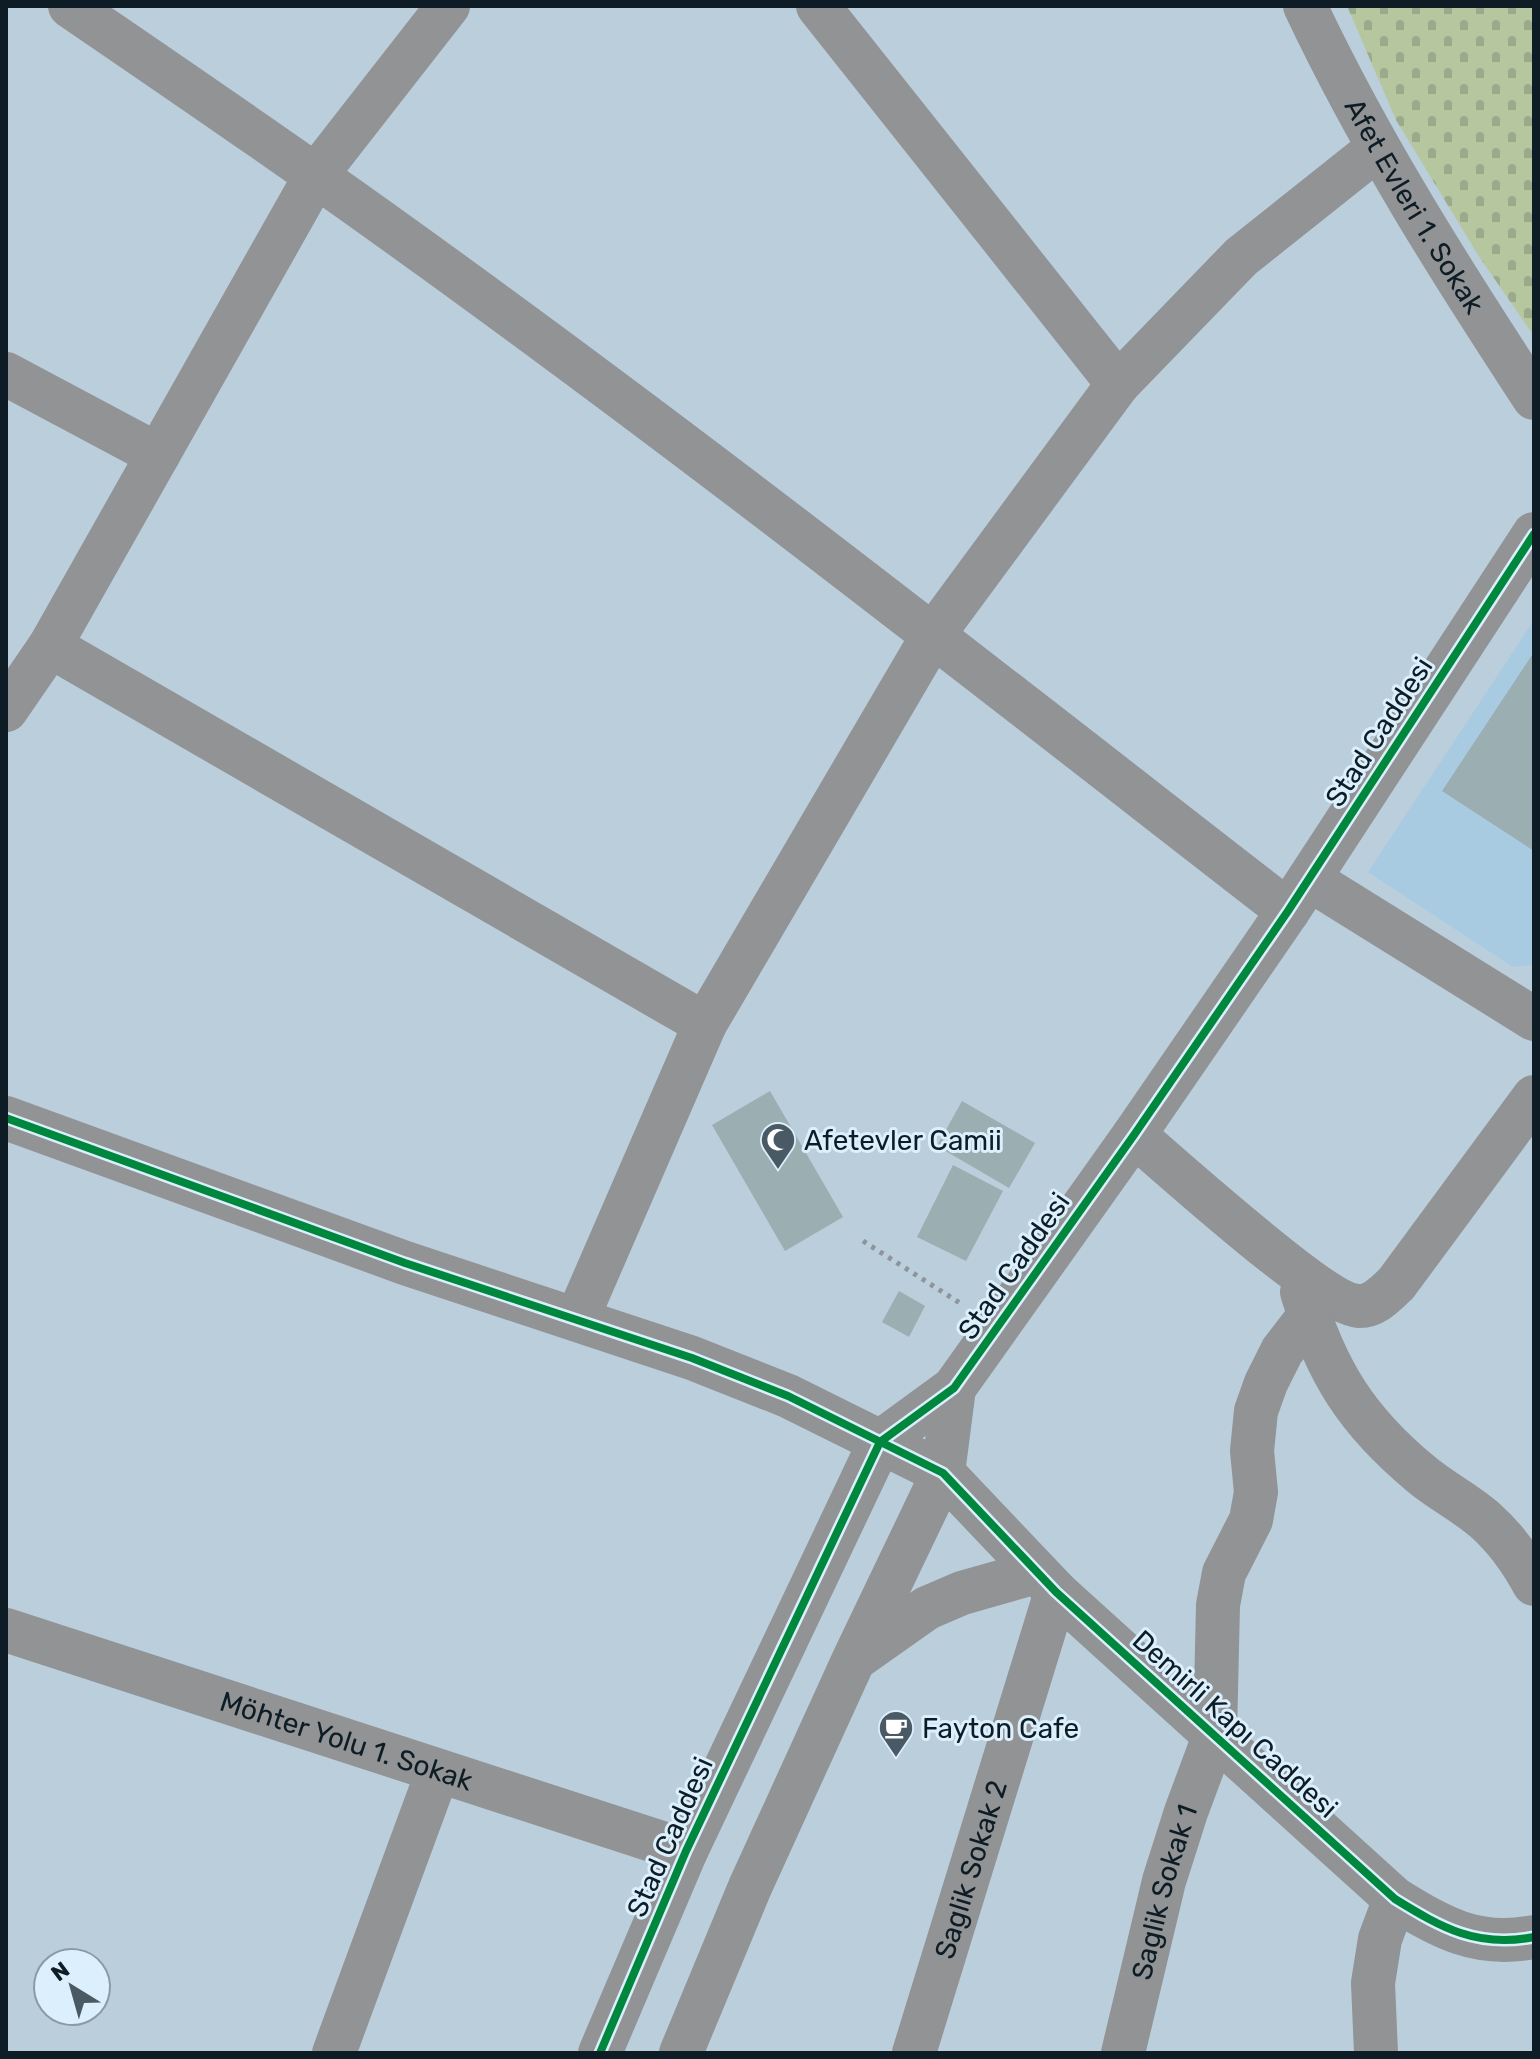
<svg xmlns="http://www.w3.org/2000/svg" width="1540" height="2059" viewBox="0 0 1540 2059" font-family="Rubik,sans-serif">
	<defs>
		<pattern id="cemetery-stones" width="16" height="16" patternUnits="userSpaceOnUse" patternTransform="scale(2)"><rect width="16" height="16" fill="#b6c7a0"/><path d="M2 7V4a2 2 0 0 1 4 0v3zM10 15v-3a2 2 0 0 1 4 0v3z" fill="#9baa8a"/></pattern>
	</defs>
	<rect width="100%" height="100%" fill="#bacedc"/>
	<path fill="#a9cbe2" d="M1534 620V965L1513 967 1368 872Z"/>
	<path fill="url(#cemetery-stones)" d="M1347 6H1534V336L1478 255 1396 120Z"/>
	<path fill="#9baeb2" d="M1534 652V851L1442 791Z
		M770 1091 843 1217 785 1251 712 1125Z
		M962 1101 1035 1143 1009 1188 937 1146Z
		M953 1165 1003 1191 966 1261 917 1237Z
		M899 1291 925 1306 909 1337 882 1322Z"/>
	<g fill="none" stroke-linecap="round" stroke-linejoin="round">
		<path stroke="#8e9499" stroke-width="5" stroke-dasharray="4 6" stroke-linecap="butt" d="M863 1241 963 1305"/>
		<g stroke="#919395" stroke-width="44">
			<path d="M70 6C152 62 234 118 315 175 647 409 967 662 1288 911"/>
			<path d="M818 6 1118 384"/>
			<path id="s1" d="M1305 6C1370 144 1451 271 1534 398"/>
			<path d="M6 374 158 455"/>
			<path d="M50 646 705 1024"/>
			<path d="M6 710 50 646 316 175 448 6"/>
			<path d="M1309 879 1534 1019"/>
			<path d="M6 1118 405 1263 692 1358 788 1396 943 1473 1056 1592 1395 1899C1442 1928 1477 1948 1534 1937"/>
			<path d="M1134 1135C1169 1164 1325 1307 1360 1306 1375 1306 1386 1293 1396 1284L1534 1097"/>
			<path d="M1302 1292C1326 1372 1357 1421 1421 1474 1441 1491 1466 1503 1486 1521 1506 1539 1521 1560 1534 1584"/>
			<path d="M577 1319 705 1024 933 635 1118 384 1241 257 1378 148"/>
			<path id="s2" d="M6 1630 686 1851"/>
			<path d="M859 1656 927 1608 962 1593 1036 1572"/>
			<path d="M334 2053 438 1771"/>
			<path d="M600 2053 686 1851 880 1442 954 1388 1134 1135 1288 911 1534 534"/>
			<path d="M681 2053 750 1887 854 1659 943 1473 954 1388"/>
			<path id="s3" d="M914 2053 1056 1592"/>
			<path id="s4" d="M1123 2053 1164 1881 1186 1812 1215 1734 1218 1605 1224 1573 1251 1520 1256 1492 1252 1451 1256 1411 1266 1383 1282 1351 1309 1316"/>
			<path d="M1376 2053 1373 1983 1380 1939 1395 1899"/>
		</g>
		<defs>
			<path id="cycleway" d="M6 1118 405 1263 692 1358 788 1396 943 1473 1056 1592 1395 1899C1442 1928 1477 1948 1534 1937
				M600 2053 686 1851 880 1442 954 1388 1134 1135 1288 911 1534 534"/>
		</defs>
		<use href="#cycleway" stroke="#dceffc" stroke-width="13"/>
		<use href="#cycleway" stroke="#00873e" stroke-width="8"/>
	</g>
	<defs>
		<symbol id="mosque-pin" viewBox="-11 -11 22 30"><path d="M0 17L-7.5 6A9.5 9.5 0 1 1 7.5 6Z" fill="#4a5a65" stroke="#dceffc"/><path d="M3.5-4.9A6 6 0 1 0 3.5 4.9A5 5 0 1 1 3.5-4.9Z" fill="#fff"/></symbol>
		<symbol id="cafe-pin" viewBox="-11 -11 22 30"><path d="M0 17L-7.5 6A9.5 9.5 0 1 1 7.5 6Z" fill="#4a5a65" stroke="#dceffc"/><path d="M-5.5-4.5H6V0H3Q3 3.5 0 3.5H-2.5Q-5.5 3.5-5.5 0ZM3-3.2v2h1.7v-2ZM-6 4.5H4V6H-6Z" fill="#fff"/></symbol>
	</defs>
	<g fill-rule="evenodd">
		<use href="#mosque-pin" x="758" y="1120" width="40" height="54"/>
		<use href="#cafe-pin" x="876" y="1708" width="40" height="54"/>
	</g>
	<g text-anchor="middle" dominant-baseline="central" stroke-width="6" stroke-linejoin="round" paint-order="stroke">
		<g font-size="28" fill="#0d1c25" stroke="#dceffc">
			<text stroke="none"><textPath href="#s1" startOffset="228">Afet Evleri 1. Sokak</textPath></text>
			<text transform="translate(1379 732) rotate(-57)">Stad Caddesi</text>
			<text transform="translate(1014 1266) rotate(-55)">Stad Caddesi</text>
			<text transform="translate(1235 1724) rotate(42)">Demirli Kapı Caddesi</text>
			<text stroke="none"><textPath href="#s2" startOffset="358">Möhter Yolu 1. Sokak</textPath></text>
			<text transform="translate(670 1837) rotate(-66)">Stad Caddesi</text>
			<text stroke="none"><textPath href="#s3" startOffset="192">Saglik Sokak 2</textPath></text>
			<text stroke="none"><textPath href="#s4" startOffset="166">Saglik Sokak 1</textPath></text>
		</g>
		<g font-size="28" fill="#0d1c25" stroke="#dceffc" text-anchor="start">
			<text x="804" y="1140">Afetevler Camii</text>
			<text x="922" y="1728">Fayton Cafe</text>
		</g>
	</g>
	<rect width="1540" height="2059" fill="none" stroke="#0d1c25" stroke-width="16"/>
	<g transform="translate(72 1987) rotate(323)"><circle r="38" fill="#dceffc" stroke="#899ba6" stroke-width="2"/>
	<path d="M0-6L14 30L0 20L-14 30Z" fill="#4a5a65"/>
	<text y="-12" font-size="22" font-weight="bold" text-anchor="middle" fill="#0d1c25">N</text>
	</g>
</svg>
